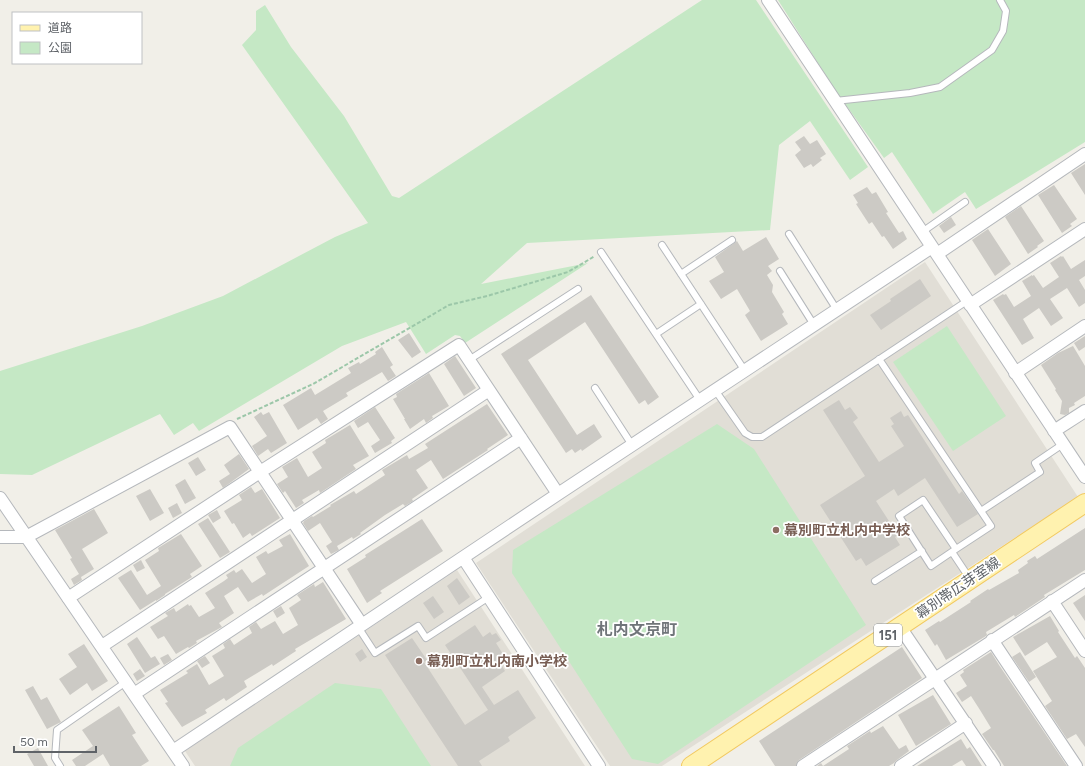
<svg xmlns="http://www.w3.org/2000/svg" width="1085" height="766" viewBox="0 0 1085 766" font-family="Figtree,'Noto Sans JP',sans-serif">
	<rect width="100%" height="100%" fill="#f1efe8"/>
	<path fill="#e1ded6" d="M925 262 1078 497 662 766H610L476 563Z
		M457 570 585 766H195L185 751Z"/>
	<path fill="#c5e8c5" d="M702 0H756L868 167 850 180 810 121 779 145 770 230 527 243 481 284 588 263 465 343 460 336 455 335 426 354 406 322 342 346 199 431 193 423 174 435 160 414 32 475 0 474V371L142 326 223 296 335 237 368 223 242 45 256 30V11L265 5 291 47 344 116 392 196 399 198Z
		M778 0H1085V142L976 209 965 192 933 214 892 152 884 158 833 87Z
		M947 326 1006 416 953 451 893 362Z
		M717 424 754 449 866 625 658 764 632 759 512 573 513 550Z
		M335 683 381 689 431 766H230L238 748Z"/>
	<path fill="#cccac5" d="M804 136 810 144 817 140 826 154 820 158 822 160 813 167 811 164 804 168 795 155 801 150 795 142Z
		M1085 164V195L1071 173Z
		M1054 185 1077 219 1070 224 1072 226 1062 233 1038 195Z
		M867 187 872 194 876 192 888 212 886 213 899 233 903 231 907 239 893 249 884 236 882 237 872 222 869 224 856 204 858 203 853 195Z
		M1021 206 1044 241 1037 246 1038 247 1028 254 1005 217Z
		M951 217 956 225 944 233 939 226Z
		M988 229 1011 264 995 276 972 240Z
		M766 237 779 259 768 266 772 271 767 275 773 285 772 292 784 312 782 314 788 324 761 341 745 315 750 311 737 289 721 299 709 281 724 272 715 257 737 241 743 251Z
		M1061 256 1062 257 1063 256 1071 269 1085 260V276L1079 280 1085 290V303L1079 307 1067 288 1050 299 1063 318 1051 326 1039 308 1023 319 1034 338 1022 345 993 300 1003 294 1004 295 1006 294 1014 307 1031 296 1022 281 1032 275V276L1034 275 1043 288 1059 277 1050 263Z
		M920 279 931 296 881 330 870 315 891 301 890 299Z
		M591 295 659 397 648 405 645 400 639 404 585 322 528 360 577 435 594 424 602 437 582 451 581 449 575 453 572 449 566 453 501 354Z
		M409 333 421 352 412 358 398 340Z
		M1085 336V347L1079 351 1074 343Z
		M1073 346 1085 366V396L1074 403 1075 405 1069 408V413L1065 415 1060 414 1062 401 1055 390 1056 389 1041 365 1058 353Z
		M382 347 393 365 390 367 396 376 388 381 382 372 346 393 348 396 323 411 328 419 321 424 317 418 298 430 283 405 311 388 315 395 351 373 348 368 359 362 360 364 376 354 375 352Z
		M455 356 476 388 464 396 444 364Z
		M429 373 449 406 432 416 433 418 426 423 424 419 410 429 404 419H405L393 399 397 397 396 394Z
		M839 400 845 410 850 407 858 418 853 422 879 462 904 446 891 426 894 424 890 418 901 411 904 417 908 415 959 494 962 491 978 514 957 527 925 478 898 496 894 489 876 501 898 535 895 537 900 545 866 566 861 558 856 561 820 505 865 476 823 410Z
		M487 404 508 435 487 449 488 450 443 479 431 460 416 470 428 488 412 499 413 501 405 506 403 504 385 515 360 533 361 534 353 539 352 537 337 546 339 550 331 554 326 546 332 542 320 523 308 531 303 523 304 521 312 516 313 517 331 506 330 505 354 491 356 494 385 475 382 470 407 455 409 459 428 448 425 444Z
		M375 407 395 438 391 441 392 443 375 453 371 446 380 440 368 422 358 428 354 421Z
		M261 412 263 415 269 412 287 443 271 453 268 449 258 456 252 446 267 436 254 417Z
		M350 425 369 456 353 465 356 469 320 493 319 490 302 500 304 503 296 508 285 491 283 493 277 484 288 477 282 467 297 458 308 477 322 468 312 452 326 443 325 440Z
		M239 454 249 469 223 488 219 481 230 474 224 465Z
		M198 457 206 470 196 476 188 463Z
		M185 479 196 498 185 504 175 485Z
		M251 487 255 493 262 489 280 518 252 536 250 533 243 538 234 523 232 524 224 511 242 500 239 495Z
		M150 489 164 513 150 521 136 496Z
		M177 503 182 513 173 518 168 508Z
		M94 509 108 533 82 549 94 569 81 577 82 580 74 585 71 579 79 574 70 559 72 558 55 530Z
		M217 510 221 518 213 523 208 515Z
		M208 518 230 552 220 558 198 524Z
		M422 519 443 551 380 591 382 593 367 603 347 569 366 557 365 555Z
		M1085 528V570L1044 595 1045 597 1015 617 1014 615 986 632 987 635 986 636 946 660 937 644 935 646 925 630 939 621 940 622 971 602 970 601 988 589 989 590 1019 573 1018 570 1028 563 1027 561 1035 556 1037 559Z
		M181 534 202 566 190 574 192 577 165 594V595L156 601V600L140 610 118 578 131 570 147 595 161 586 145 560 159 551 158 548Z
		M290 534 309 566 263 596 262 594 248 602 238 587 224 596 234 613 219 623 222 627 196 641 197 643 189 648 188 647 176 654 164 636 158 639 150 627 168 616 165 613 174 608 176 612 188 604 189 606 191 605 199 617 215 608 205 593 224 581 228 578 226 575 234 570 236 573 242 569 252 583 266 574 256 557 266 551 268 554 283 546 279 540Z
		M141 560 145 568 137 572 133 565Z
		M457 578 470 597 459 605 447 586Z
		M323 582 346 619 295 649 296 651 273 666 272 664 244 681 247 687 226 701 224 698 205 710 207 713 182 727 165 703 168 702 160 690 188 673 186 671 197 664 209 685 224 676 212 656 225 648 223 644 230 639 234 645 252 633 249 627 256 622 261 629 275 621 283 634 298 625 289 608 301 600 297 595 314 584 315 587Z
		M1085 595V621L1073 603Z
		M433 596 444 612 434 619 423 603Z
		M281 606 285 613 277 618 273 611Z
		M1050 616 1059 631 1058 632 1075 658 1077 656 1085 668V747L1076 734 1067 739 1045 706 1052 701 1033 671 1057 657 1047 642 1025 656 1013 637Z
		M475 625 483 637 490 632 492 635 496 633 501 640 496 643 506 659 500 663 505 671 482 687 494 705 518 690 536 718 508 737 510 741 479 761 482 766H458L385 655 412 638 427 660 424 662 465 725 488 710 445 645Z
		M137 637 151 658 155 656 160 664 145 673 127 644Z
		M84 644 108 681 92 691 87 683 70 695 59 679 77 667 68 654Z
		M902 647 922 678 799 760 796 766H775L759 741Z
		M362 649 367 657 360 662 355 654Z
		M991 652 999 665 1067 766H1004L994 750H993L982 734 991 728 980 710 971 696 962 702 956 693 967 686 960 675 964 672 963 670Z
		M1020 652 1036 677 1029 682 1012 657Z
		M168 654 172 660 164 665 160 658Z
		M205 656 210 663 202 668 197 661Z
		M140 669 145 676 137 681 133 674Z
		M33 686 41 700 47 697 61 722 47 729 25 690Z
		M933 695 951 724 916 746 898 715Z
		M119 706 136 733 132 735 149 761 141 766H110L103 754 85 766H76L72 760 93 746 82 730Z
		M883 726 899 749 906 745 909 751 897 760 894 763 889 766H817L821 763 823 766 849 749 847 746 870 731 871 733Z
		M961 739 967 749 970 747 982 766H966L962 760 952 766H917Z
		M38 748 48 766H34L27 754Z"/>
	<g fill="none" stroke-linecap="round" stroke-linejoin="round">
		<defs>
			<path id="service" d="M835 101 910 93 940 87 992 50 1003 31 1006 11 1000 0
				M922 232 965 202
				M789 234 837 310
				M662 245 745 371
				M601 252 700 400
				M780 271 814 325
				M681 274 732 240
				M656 334 701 304
				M879 359 991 526 956 549 931 566 899 516 923 500 956 549
				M469 360 578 289
				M595 388 632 445
				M715 390 745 433 752 437H762L967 301
				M981 511 1040 472 1035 463 1063 444
				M952 552 970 579
				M875 581 922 551
				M358 627 375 653 418 626 426 638 489 597
				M60 766 55 758 57 730 126 682"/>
			<path id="minor" d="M768 0 1085 477
				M937 254 1085 154
				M970 305 1085 229
				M1015 373 1085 326
				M1054 431 1085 411
				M0 498 183 766
				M0 537H26L230 427 362 625
				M464 559 599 766
				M68 598 260 472 459 345 558 494
				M1052 601 1085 651
				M900 627 994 766
				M992 640 1076 766
				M102 646 489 390
				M134 694 521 438
				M173 751 558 494 932 247
				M803 766 1085 580
				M901 766 966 723"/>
			<path id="primary" d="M691 766 1085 503"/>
		</defs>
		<use href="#service" stroke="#b5b8bc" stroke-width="8"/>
		<use href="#minor" stroke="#b5b8bc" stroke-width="14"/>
		<use href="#primary" stroke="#f2c960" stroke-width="20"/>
		<path stroke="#9cc7a9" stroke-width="2" stroke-dasharray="4 2" stroke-linecap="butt" d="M237 419 313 384 449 305 487 296 568 272 595 256"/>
		<use href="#service" stroke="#fff" stroke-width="6"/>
		<use href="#minor" stroke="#fff" stroke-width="12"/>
		<use href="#primary" stroke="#fff2af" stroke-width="18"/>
	</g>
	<g fill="#8d6e63" stroke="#fff" stroke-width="1.5">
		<circle cx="776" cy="530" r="4"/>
		<circle cx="419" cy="661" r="4"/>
	</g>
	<g text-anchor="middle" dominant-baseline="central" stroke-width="3.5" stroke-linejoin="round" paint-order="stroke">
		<rect fill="#fff" stroke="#8f9295" stroke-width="1" x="874" y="624" width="28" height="22" rx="3"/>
		<g font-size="13" font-weight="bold" fill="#5f6368">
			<text x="888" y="635">151</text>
		</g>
		<g font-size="14" font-weight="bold" fill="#785e54" stroke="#fff" text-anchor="start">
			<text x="784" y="530">幕別町立札内中学校</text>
			<text x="427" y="661">幕別町立札内南小学校</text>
		</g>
		<g font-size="14" fill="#5f6368" stroke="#fff">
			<text transform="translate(958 588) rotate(-34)">幕別帯広芽室線</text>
		</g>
		<g font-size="16" font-weight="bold" fill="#70757a" stroke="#fff">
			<text x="637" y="629">札内文京町</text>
		</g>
	</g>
	<rect x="12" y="12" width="130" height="52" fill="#ffffff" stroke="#bfc1c3"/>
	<rect x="20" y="25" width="20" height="6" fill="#fff2af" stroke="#bfc1c3"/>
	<text x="48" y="32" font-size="12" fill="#5f6368">道路</text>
	<rect x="20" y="42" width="20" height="12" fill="#c5e8c5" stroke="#bfc1c3"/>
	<text x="48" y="52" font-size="12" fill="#5f6368">公園</text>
	<path d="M14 746v6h82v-6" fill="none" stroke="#5f6368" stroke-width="2"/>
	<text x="20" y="746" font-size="12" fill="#5f6368" stroke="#ffffff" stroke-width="3" paint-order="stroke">50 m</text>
</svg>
